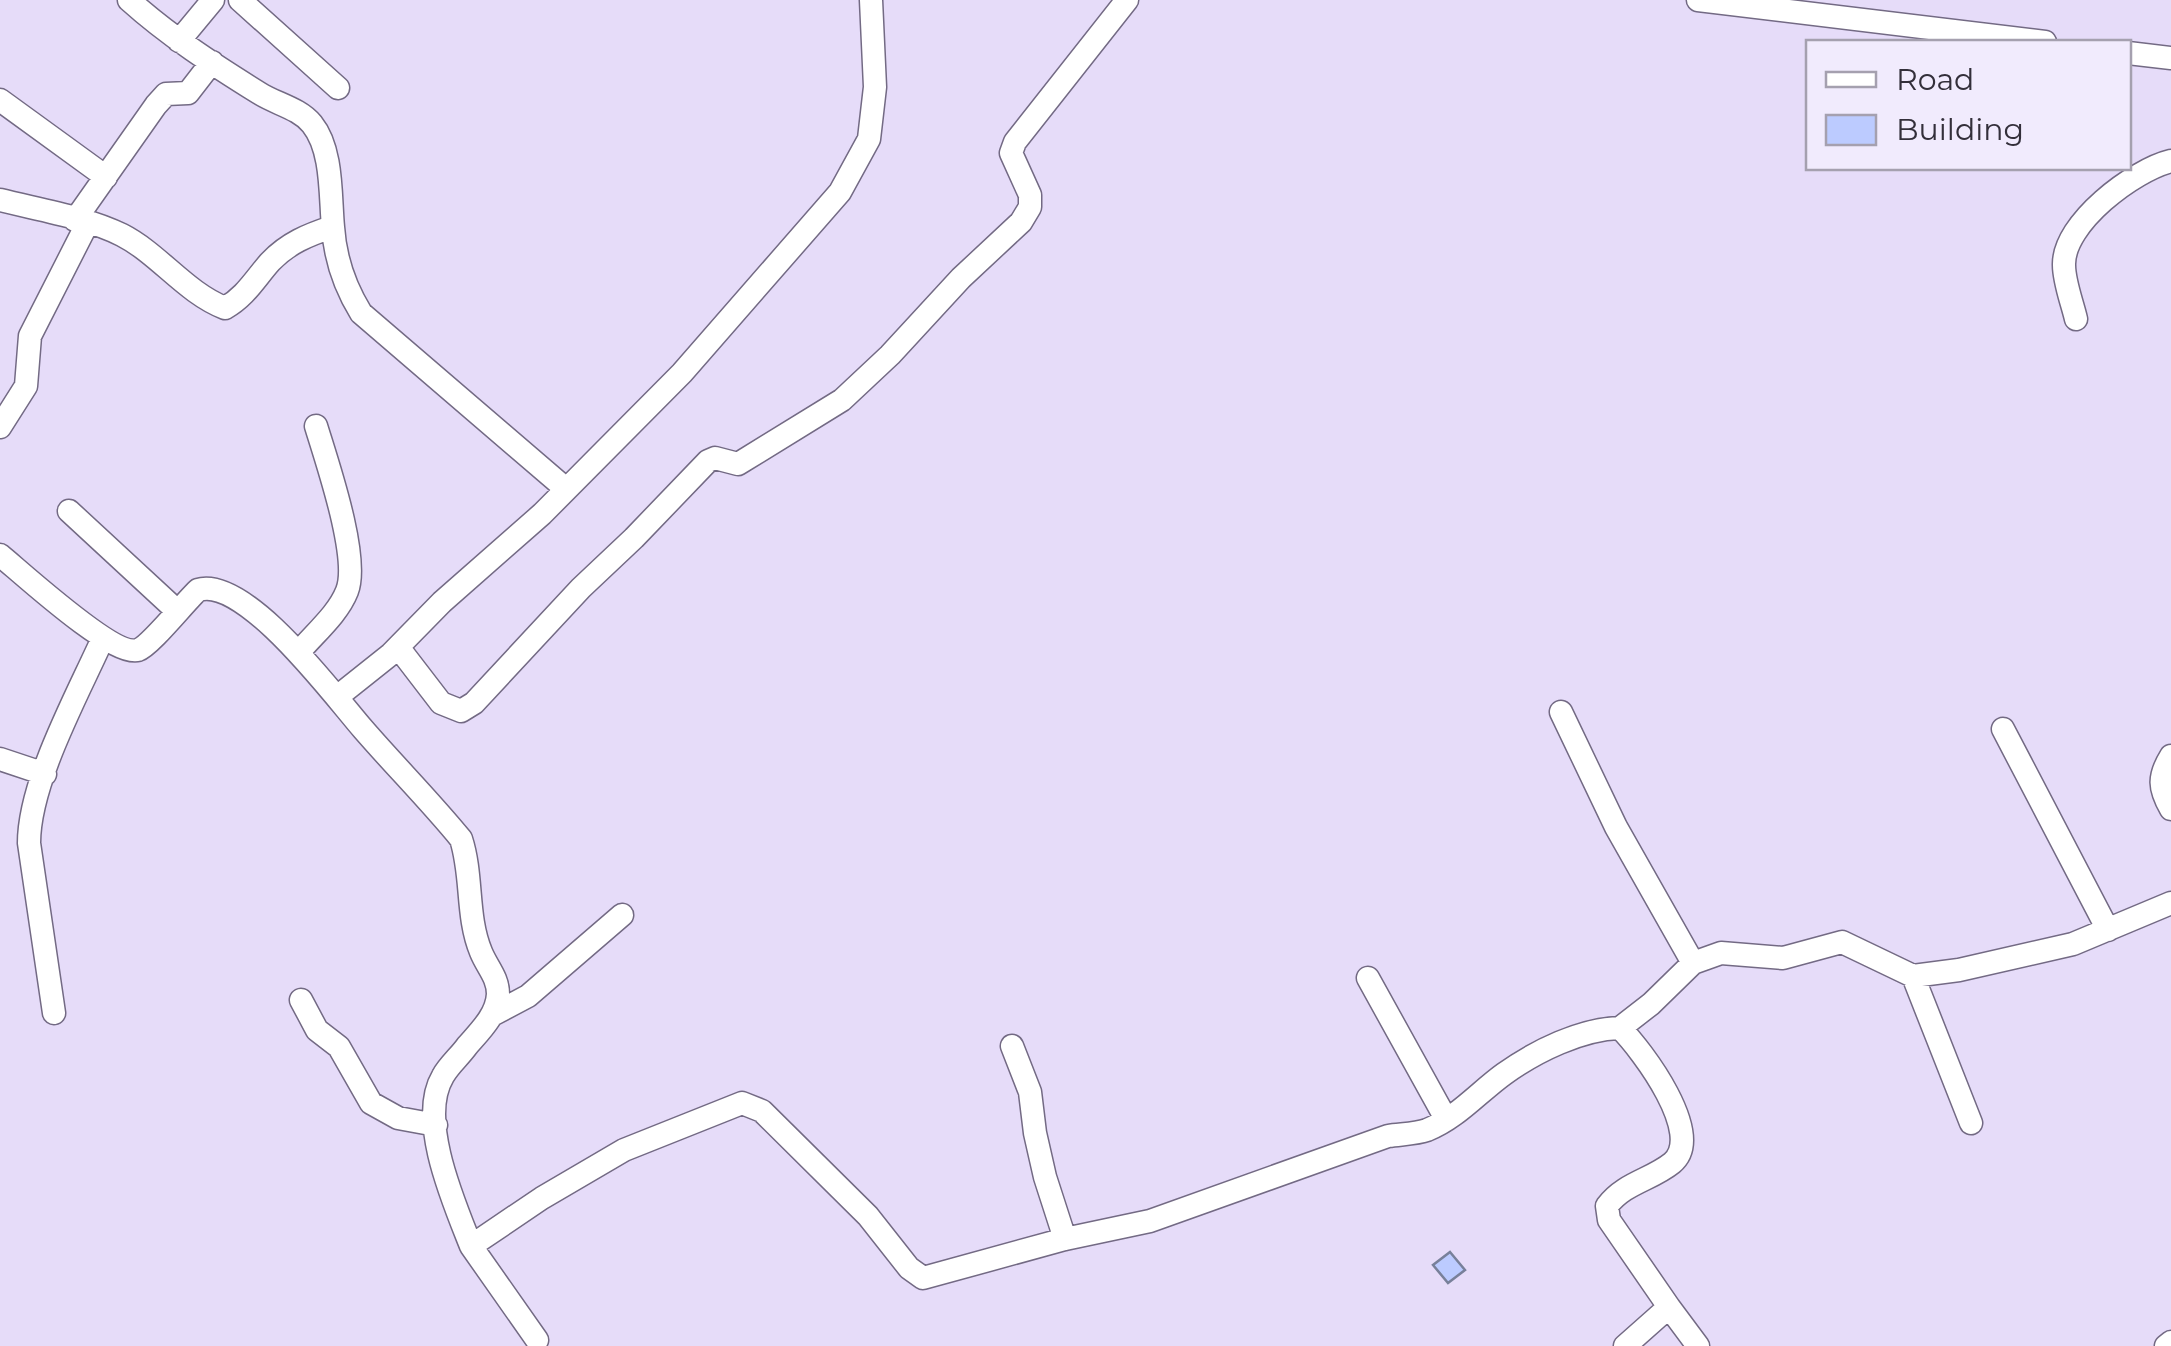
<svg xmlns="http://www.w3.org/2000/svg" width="2171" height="1346" viewBox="0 0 2171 1346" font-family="Montserrat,sans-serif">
	<rect width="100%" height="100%" fill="#e6dcf9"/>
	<path fill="#bccbff" stroke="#78809a" stroke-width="2.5" d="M1450 1252 1465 1270 1448 1283 1433 1265Z"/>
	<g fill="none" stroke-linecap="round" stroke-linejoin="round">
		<defs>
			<path id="street" d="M129 0C169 36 214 65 259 93 276 104 299 108 312 124 333 150 330 196 333 227 335 258 345 287 361 313L566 489
				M240 0 338 88
				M1698 0 2045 42
				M179 41 213 0
				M2128 53 2171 58
				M0 100 106 177
				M0 200C40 210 85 217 122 235 159 254 186 293 225 308 245 297 255 279 270 262 288 243 308 235 332 227
				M75 220 156 105 166 94 188 93 212 62
				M2076 319C2072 302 2064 282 2064 265 2063 223 2134 170 2171 161
				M0 427 26 386 30 336 87 224
				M69 511 176 610
				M0 555C22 573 113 657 138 650 150 646 185 602 198 590 245 575 335 697 363 729 395 766 430 801 461 839 473 876 466 916 481 952 487 967 498 977 498 994 497 1015 480 1031 467 1046 460 1056 449 1065 443 1076 417 1119 454 1203 471 1246L542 1198 624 1150 742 1103 762 1111 868 1216 909 1268 923 1278 1065 1239 1150 1221 1388 1136C1401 1134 1416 1134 1427 1130 1457 1118 1479 1092 1504 1074 1536 1051 1581 1029 1620 1028 1642 1050 1706 1135 1672 1163 1651 1180 1624 1183 1607 1206L1609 1220 1669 1307 1625 1346
				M398 647 441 703 461 711 474 703 581 588 634 538 708 461 715 458 738 464 842 400 890 355 961 278 1021 222 1030 207V195L1011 153 1015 142 1127 0
				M299 652C315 633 338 614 347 591 360 558 327 462 316 426
				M337 697 391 654 442 602 542 514 682 373 840 192 869 139 875 87 871 0
				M1561 712 1616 827 1693 963
				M2003 729 2108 930
				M2171 756C2158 777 2159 788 2171 809
				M0 759 45 774
				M1913 976 1971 1123
				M1368 978 1446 1119
				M301 1000 317 1030 339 1047 371 1103 398 1118 436 1125
				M54 1013 29 843C29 782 78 694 103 638
				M494 1014 528 996 622 915
				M1620 1028 1651 1004 1693 963 1721 953 1783 958 1842 942 1913 976 1959 970 2073 944 2171 903
				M1012 1046 1030 1092 1035 1133 1045 1177 1065 1239
				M471 1246 537 1340
				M1669 1307 1698 1346
				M2166 1346 2171 1342"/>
		</defs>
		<use href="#street" stroke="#736a84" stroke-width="25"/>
		<use href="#street" stroke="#fff" stroke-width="22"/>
	</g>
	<rect x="1806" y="40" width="325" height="130" fill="#f1ebfd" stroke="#a5a0af" stroke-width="2.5"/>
	<rect x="1826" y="72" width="50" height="15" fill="#ffffff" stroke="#a5a0af" stroke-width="2.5"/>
	<text x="1896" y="90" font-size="30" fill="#332f3a">Road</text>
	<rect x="1826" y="115" width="50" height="30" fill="#bccbff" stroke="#a5a0af" stroke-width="2.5"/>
	<text x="1896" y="140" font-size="30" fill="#332f3a">Building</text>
</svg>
